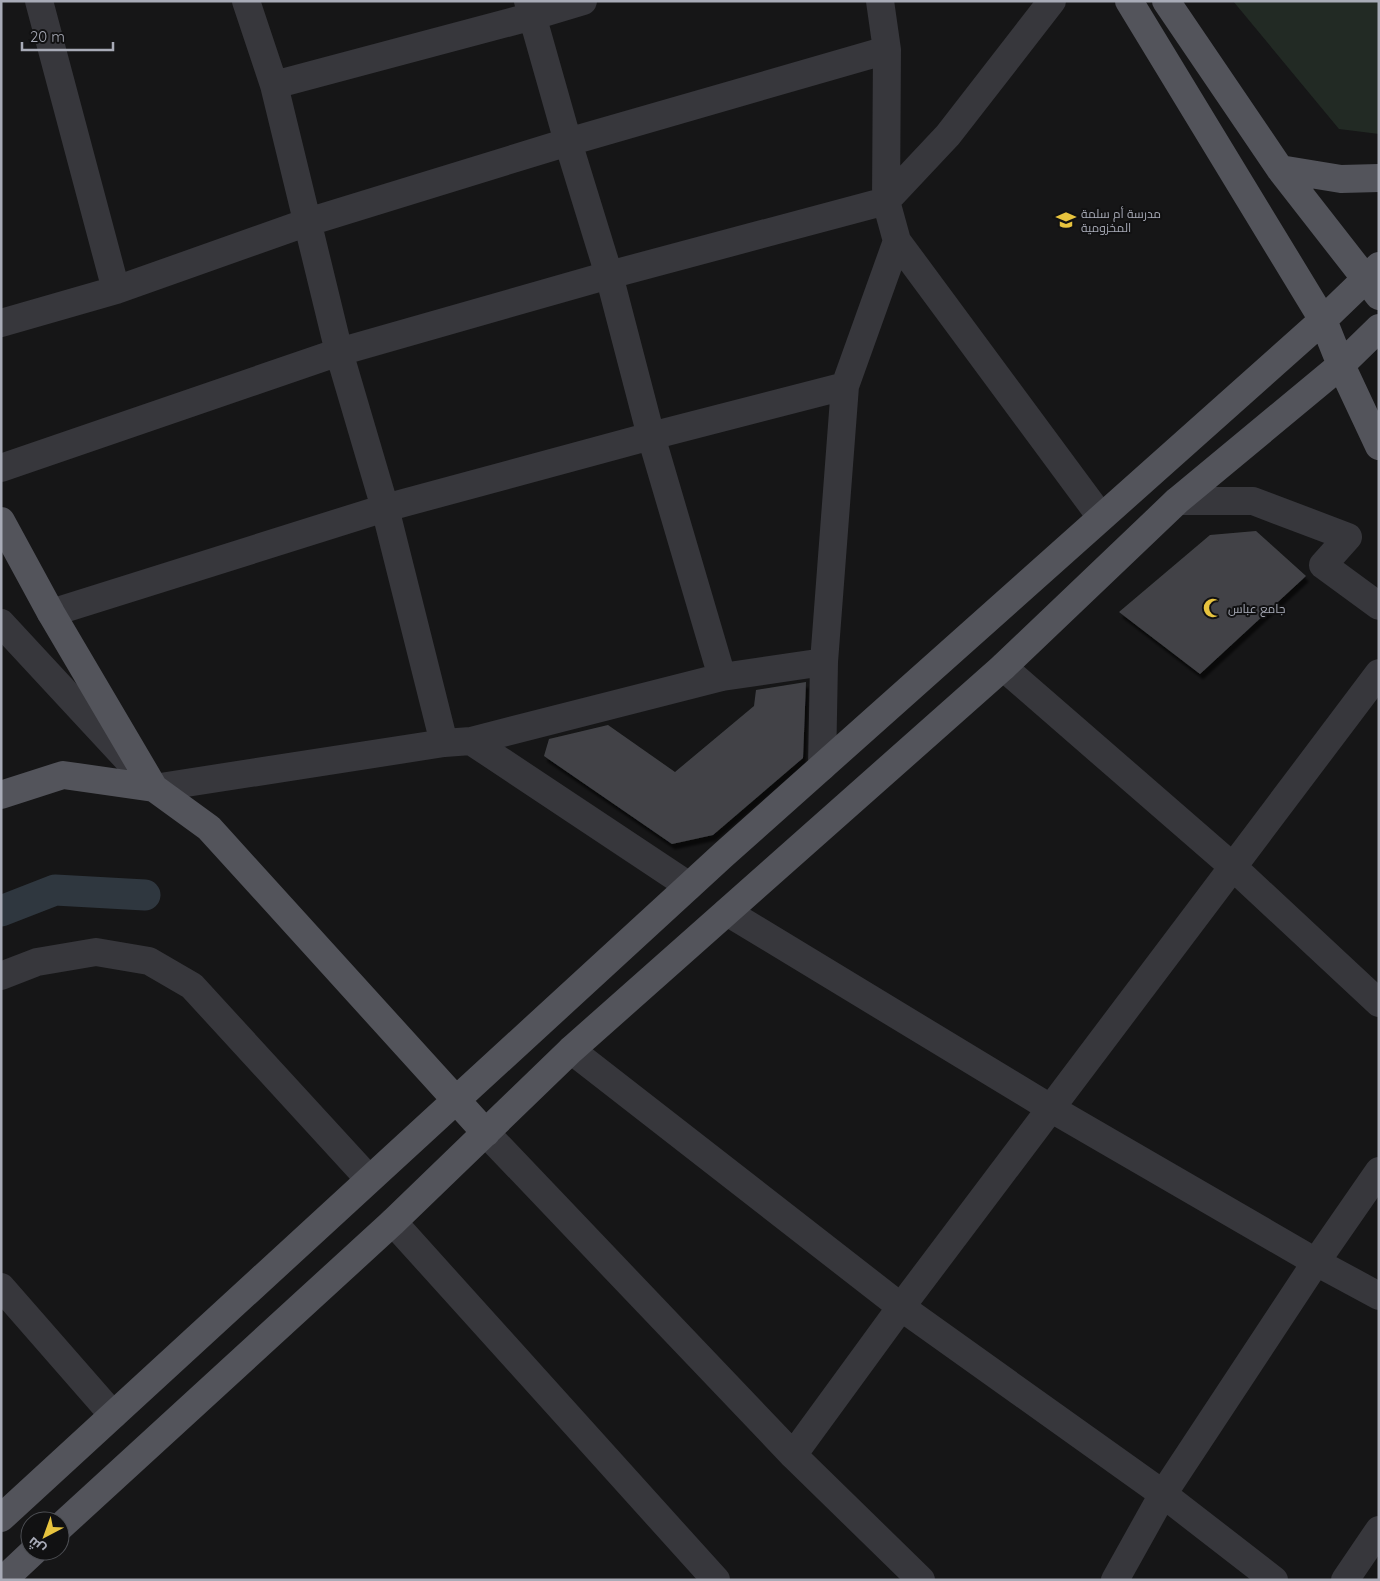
<svg xmlns="http://www.w3.org/2000/svg" width="1380" height="1581" viewBox="0 0 1380 1581" font-family="Quicksand,Cairo,sans-serif">
	<defs>
		<filter id="shadow"><feDropShadow dx="3" dy="5.5" stdDeviation="1" flood-color="#0009"/></filter>
	</defs>
	<rect width="100%" height="100%" fill="#161617"/>
	<path fill="#222a24" d="M1233 1H1379V134L1339 129Z"/>
	<g fill="none" stroke-linecap="round" stroke-linejoin="round">
		<path stroke="#2f373f" stroke-width="31" d="M1 911 55 890 145 895"/>
	</g>
	<path fill="#424347" filter="url(#shadow)" d="M1256 531 1306 576 1200 674 1119 612 1210 535Z
		M806 682 803 758 713 835 672 844 544 756 549 739 608 725 675 772 754 706 756 690Z"/>
	<g fill="none" stroke-linecap="round" stroke-linejoin="round">
		<path stroke="#37373c" stroke-width="28" d="M39 1 116 290
			M246 1 274 85 339 352 385 508 444 743
			M528 1 568 142 609 275 651 436 722 677
			M274 85 533 16 583 1
			M897 241 1101 517
			M1 323 116 290 308 222 568 142 887 50
			M1 468 339 352 609 275 886 201 948 135 1052 1
			M1177 501H1253L1348 537 1323 565 1379 606
			M51 613 385 508 651 436 845 386
			M1 623 154 788 444 743 471 741 722 677 824 662
			M1003 667 1232 866 1379 1003
			M471 741 689 886
			M822 767 824 662 845 386 897 241 886 201 887 50 880 1
			M727 912 1052 1109 1316 1262 1379 1296
			M1 976 37 962 96 952 149 961 192 986 369 1179
			M571 1050 901 1307 1163 1494 1274 1580
			M486 1133 793 1455 921 1580
			M393 1222 716 1580
			M1 1287 113 1415
			M793 1455 901 1307 1379 673
			M1115 1580 1163 1494 1316 1262 1379 1171
			M1345 1580 1379 1530"/>
		<path stroke="#53545b" stroke-width="28" d="M1129 1 1323 320 1341 365 1379 446
			M1166 1 1280 169 1379 296
			M1280 169 1341 179 1379 178
			M1 521 51 613 154 788 209 828 486 1133
			M1 795 63 775 154 788
			M1 1518 723 855 1323 320 1379 266
			M60 1527 393 1222 571 1050 1003 667 1177 501 1341 365 1379 328
			M3 1580 34 1551"/>
	</g>
	<defs>
		<symbol id="school-bare" viewBox="-9 -9 18 18"><path d="M0-5L7-2L0 1L-7-2ZM-4 1L0 2.5L4 1V4Q0 6-4 4Z" fill="#e7c33e" stroke="#111112" stroke-width="2.5" paint-order="stroke"/></symbol>
		<symbol id="mosque-bare" viewBox="-9 -9 18 18"><path d="M3.5-4.9A6 6 0 1 0 3.5 4.9A5 5 0 1 1 3.5-4.9Z" fill="#e7c33e" stroke="#111112" stroke-width="2.5" paint-order="stroke"/></symbol>
	</defs>
	<g fill-rule="evenodd">
		<use href="#school-bare" x="1052" y="206" width="28" height="28"/>
		<use href="#mosque-bare" x="1199" y="594" width="28" height="28"/>
	</g>
	<g text-anchor="middle" dominant-baseline="central" stroke-width="4" stroke-linejoin="round" paint-order="stroke">
		<g font-size="12" fill="#a8abb7" stroke="#111112" text-anchor="start">
			<text x="1081" y="213">مدرسة أم سلمة<tspan x="1081" dy="14">المخزومية</tspan></text>
			<text x="1228" y="608">جامع عباس</text>
		</g>
	</g>
	<rect width="1380" height="1581" fill="none" stroke="#a8abb7" stroke-width="5"/>
	<g transform="translate(45 1536) rotate(221)"><circle r="24" fill="#111112" stroke="#4d4f54"/>
	<path d="M0-4L9 19L0 12L-9 19Z" fill="#e7c33e"/>
	<text y="-8" font-size="14" font-weight="bold" text-anchor="middle" fill="#a8abb7">ش</text>
	</g>
	<path d="M22 42v8h91v-8" fill="none" stroke="#a8abb7" stroke-width="2.5"/>
	<text x="30" y="42" font-size="15" fill="#a8abb7" stroke="#111112" stroke-width="4" paint-order="stroke">20 m</text>
</svg>
